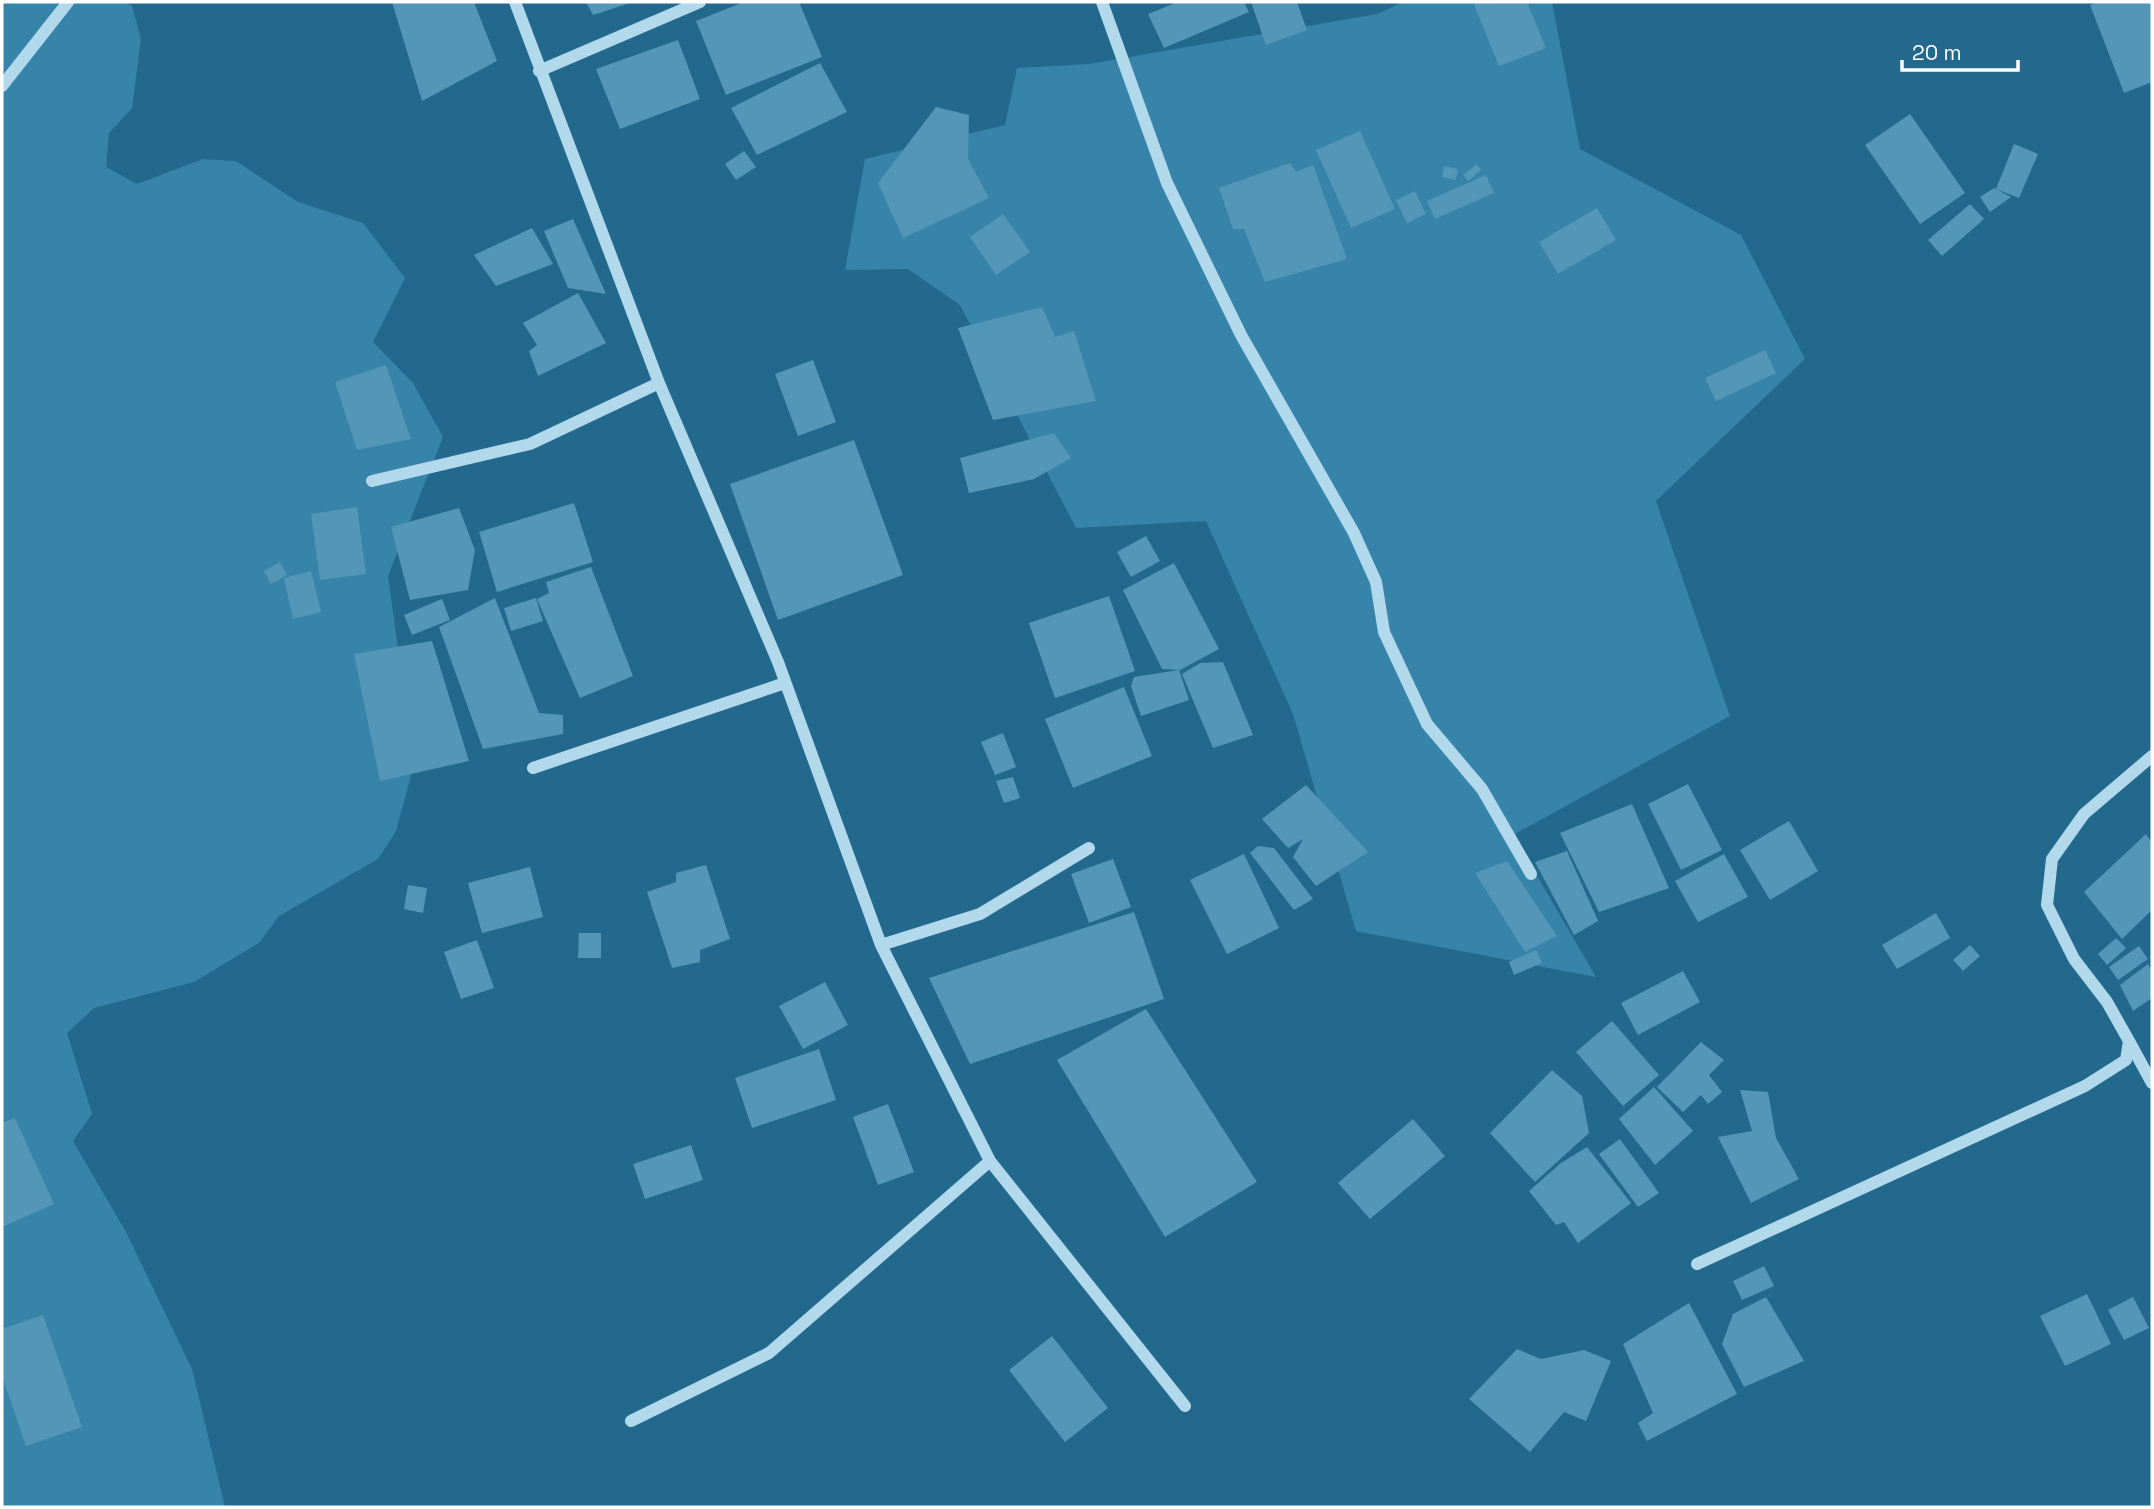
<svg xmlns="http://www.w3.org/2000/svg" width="2154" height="1509" viewBox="0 0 2154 1509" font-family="'Space Grotesk',sans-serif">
	<rect width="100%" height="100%" fill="#23698d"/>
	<path fill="#3784aa" d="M2 2H125L132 6 141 39 132 108 109 133 106 167 137 184 203 159 236 161 298 202 363 223 405 278 373 342 413 383 443 437 388 576 414 764 396 831 378 859 279 916 259 943 194 982 94 1008 67 1033 92 1114 73 1141 126 1232 192 1369 225 1507H2Z
		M1403 2H1552L1580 149 1741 235 1805 359 1656 501 1730 716 1513 835 1596 977 1356 931 1293 714 1206 521 1076 528 960 305 908 269 845 270 865 159 1005 125 1017 68 1089 64 1377 14Z"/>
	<path fill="#5496b8" d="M392 2H474L497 61 422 101Z
		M586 2H633L593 15Z
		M744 2H799L822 57 726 95 696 21Z
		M1178 2H1244L1249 12 1164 48 1148 14Z
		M1251 2H1297L1307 30 1266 45Z
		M1473 2H1527L1546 48 1499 66Z
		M2099 2H2152V82L2124 93 2090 5Z
		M678 40 700 99 620 129 596 69Z
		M820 63 847 112 757 155 731 108Z
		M936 107 969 115 968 159 989 198 903 238 878 183Z
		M1910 114 1965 193 1920 224 1865 145Z
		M1360 131 1395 209 1351 228 1316 150Z
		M2014 144 2038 154 2019 198 1996 189Z
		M744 151 756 167 736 180 725 164Z
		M1290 163 1296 172 1313 165 1347 259 1265 282 1244 229H1233L1219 188Z
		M1477 164 1481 170 1468 181 1463 175Z
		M1444 166 1458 169 1456 180 1442 177Z
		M1486 175 1494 193 1435 219 1427 201Z
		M1994 188 2011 197 1990 212 1980 197Z
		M1415 191 1426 214 1407 223 1396 200Z
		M1970 204 1984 219 1942 256 1928 240Z
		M1597 208 1616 240 1558 274 1539 242Z
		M1003 214 1030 252 996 275 970 237Z
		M573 219 606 294 568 288 544 231Z
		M532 228 553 264 496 286 474 255Z
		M578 293 606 343 538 376 529 351 537 345 523 323Z
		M1042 307 1055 337 1074 331 1096 401 993 420 958 328Z
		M1765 350 1776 373 1716 401 1705 378Z
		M813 360 836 422 798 436 775 374Z
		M386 365 411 439 357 450 335 382Z
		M1054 433 1071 458 1034 479 969 493 960 458Z
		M854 440 903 575 778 620 730 484Z
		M574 503 593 562 497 592 479 532Z
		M357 507 366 574 320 580 311 514Z
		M459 508 475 550 468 590 410 600 391 527Z
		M1146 536 1160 561 1131 577 1117 552Z
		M280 562 287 575 271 584 264 571Z
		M1174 563 1219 649 1180 670 1162 669 1123 590Z
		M591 567 633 676 580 698 537 599 549 593 546 582Z
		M311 571 321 612 293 619 284 578Z
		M1109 596 1135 671 1055 698 1029 623Z
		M495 598 539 713 563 715V734L483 749 439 627Z
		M536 598 543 621 511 631 504 608Z
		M442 599 450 620 412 635 404 615Z
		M432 641 469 761 380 781 354 654Z
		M1223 662 1253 735 1213 748 1182 674 1200 663Z
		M1179 670 1189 700 1141 716 1131 686 1134 677Z
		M1124 687 1152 756 1073 788 1045 719Z
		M1003 733 1016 767 995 775 981 742Z
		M1013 777 1020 798 1004 803 996 781Z
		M1688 784 1722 850 1681 870 1648 804Z
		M1306 785 1368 852 1316 886 1293 857 1303 839 1288 848 1262 819Z
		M1632 804 1669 888 1599 912 1560 833Z
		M1789 821 1818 871 1770 900 1740 850Z
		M2146 834 2152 843V910L2122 939 2084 892Z
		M1258 846 1274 848 1313 899 1294 910 1250 853Z
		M1567 851 1598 921 1574 935 1535 862Z
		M1244 854 1279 928 1227 954 1190 880Z
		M1724 854 1748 897 1698 922 1675 881Z
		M1113 859 1131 907 1089 923 1071 874Z
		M1507 861 1557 936 1525 952 1475 873Z
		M706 865 730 939 700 950V962L672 968 647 892 676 882V873Z
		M530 867 543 917 482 933 468 883Z
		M408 885 427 888 423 913 404 909Z
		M1134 912 1164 999 970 1064 929 978Z
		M1936 913 1950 938 1897 969 1882 945Z
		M579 933H601V958H578Z
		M2116 938 2126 948 2107 965 2098 954Z
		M477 940 494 988 461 999 444 952Z
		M1970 945 1980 956 1963 971 1953 960Z
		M2139 946 2148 959 2118 980 2109 967Z
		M1536 950 1542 963 1514 975 1509 962Z
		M2148 964 2152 971V998L2133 1011 2120 985Z
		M1683 971 1700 1002 1638 1035 1621 1003Z
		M825 982 848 1025 803 1049 779 1006Z
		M1146 1009 1257 1182 1165 1237 1057 1060Z
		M1612 1021 1659 1075 1623 1106 1576 1052Z
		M1701 1042 1724 1060 1709 1075 1722 1092 1708 1104 1701 1095 1683 1112 1657 1087Z
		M819 1049 836 1100 752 1128 735 1078Z
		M1552 1070 1582 1096 1589 1133 1535 1182 1490 1133Z
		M1654 1087 1693 1131 1655 1165 1619 1119Z
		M1740 1090 1768 1092 1776 1138 1799 1179 1751 1203 1718 1137 1752 1131Z
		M888 1104 914 1172 878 1185 853 1117Z
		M15 1118 54 1204 2 1227V1123Z
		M1413 1119 1445 1156 1370 1219 1338 1183Z
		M1620 1139 1659 1193 1638 1207 1599 1154Z
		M691 1145 703 1180 645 1199 633 1164Z
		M1587 1147 1631 1203 1578 1243 1564 1222 1556 1225 1529 1191 1561 1163Z
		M1764 1266 1774 1286 1742 1300 1733 1281Z
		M2087 1294 2111 1344 2065 1366 2040 1316Z
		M1766 1297 1804 1361 1744 1387 1722 1344 1733 1314Z
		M2133 1297 2149 1328 2124 1340 2108 1310Z
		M1689 1303 1737 1394 1647 1441 1638 1423 1653 1413 1623 1344Z
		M43 1315 82 1427 26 1446 2 1376V1329Z
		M1052 1336 1108 1408 1065 1442 1009 1370Z
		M1517 1349 1541 1359 1584 1350 1611 1361 1586 1421 1564 1412 1530 1452 1469 1399Z"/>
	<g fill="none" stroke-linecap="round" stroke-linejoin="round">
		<path stroke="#b2d8eb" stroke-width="12" d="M515 2 659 383 778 662 881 945 990 1161 1185 1406
			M1102 2 1167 183 1241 335 1354 533 1376 582 1384 632 1427 724 1482 789 1531 874
			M539 71 700 2
			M2 86 68 2
			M372 481 530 444 659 383
			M533 768 785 683
			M881 945 980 914 1089 848
			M2129 1041 2152 1083
			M1697 1264 2085 1086 2126 1060 2129 1041 2107 1002 2074 959 2047 905 2052 859 2084 814 2152 756
			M631 1421 769 1353 990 1161"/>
	</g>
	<rect width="2154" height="1509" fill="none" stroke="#ffffff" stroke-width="7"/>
	<path d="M1902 60v10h116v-10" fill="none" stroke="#ffffff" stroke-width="3.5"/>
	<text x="1912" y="60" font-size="21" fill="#ffffff" stroke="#23698d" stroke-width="5" paint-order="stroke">20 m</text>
</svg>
